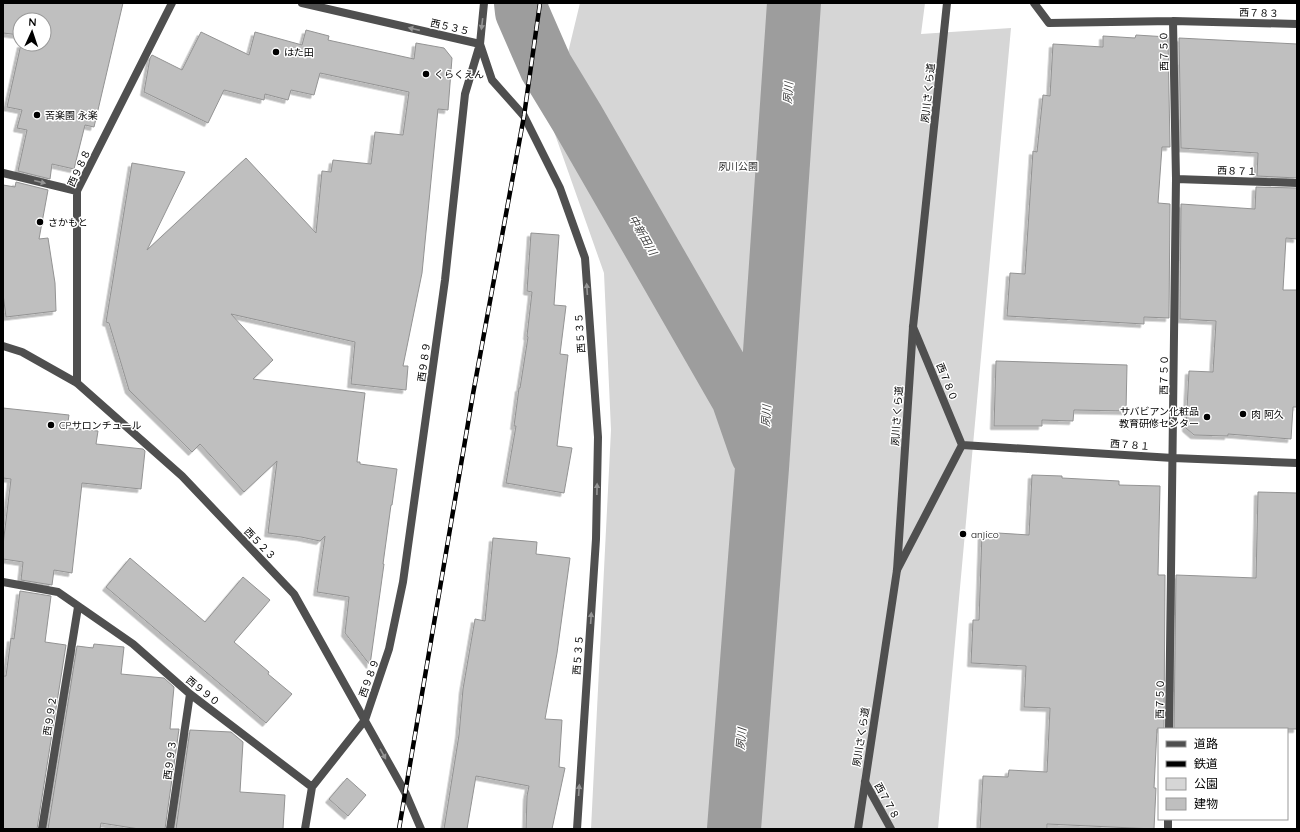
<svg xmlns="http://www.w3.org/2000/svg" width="1300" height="832" viewBox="0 0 1300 832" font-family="Quicksand,'Noto Sans JP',sans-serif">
	<defs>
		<filter id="shadow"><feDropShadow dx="-3.5" dy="3.5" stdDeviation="0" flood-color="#0004"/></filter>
	</defs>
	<rect width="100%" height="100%" fill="#fff"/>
	<path fill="#d6d6d6" d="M580 3H925L921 34 1011 28 938 829H591L611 430 604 273 551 123Z"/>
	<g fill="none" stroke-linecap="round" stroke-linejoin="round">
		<path stroke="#9d9d9d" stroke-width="54" d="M521 3 522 12 546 67 577 118 738 398 757 453
			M734 829 762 468 794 3"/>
	</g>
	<path fill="#bfbfbf" stroke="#939393" filter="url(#shadow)" d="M3 3H123L94 127 85 125 74 169 52 164 50 179 18 171 27 130 17 128 22 110 7 107 21 44H44V20H20V35L3 33Z
		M306 30 329 36 328 40 414 59 416 43 444 48 452 58 448 110 438 109 422 273 403 366H408L406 390 351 384 355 342 231 314 273 360 253 379 365 393 357 462H360V464L397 469 392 505H391L383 564H384L370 665 345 633 349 597 317 592 325 536 320 541 301 537 268 533 277 461 244 492 200 444 192 452 129 390 109 323 106 322 132 163 185 172 147 250 246 158 316 233 322 171 331 172 333 160 371 164 375 132 403 135 409 92 320 73 314 95 291 90 288 100 265 94 264 100 224 90 208 123 144 92 150 58 152 55 182 70 201 32 249 55 255 32 302 45Z
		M1136 35 1168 37 1170 147H1162L1158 203 1170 204 1169 318 1144 317V324L1007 316 1010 273 1025 274 1033 151 1037 152 1043 95 1050 96 1053 44 1103 47V36L1135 38Z
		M1179 38 1297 44V178L1257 176 1258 153 1181 148Z
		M16 182 48 190 39 239 48 238 55 283 56 311 6 317 3 294V185L15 187Z
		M1256 187 1297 188V239L1286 238 1283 290H1297V407H1293L1291 439 1228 434V436L1194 435 1186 428 1189 371 1213 372 1216 321 1180 319 1181 204 1255 209Z
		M531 233 559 235 554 305 566 306 560 354 568 355 557 446 572 448 564 493 506 483 516 426H514L519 388H520L528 337 527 336 532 292 527 291Z
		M996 361 1127 365 1126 411 1074 410 1073 421 1042 420V426H994Z
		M3 408 69 415 67 428 98 431 96 444 143 449 145 451 141 489 82 483 72 573 54 570 52 585 21 580 23 562 3 559V545L11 479 3 478Z
		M1032 475 1062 476V478L1119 481V485L1160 486 1158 575H1165L1164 729H1157L1154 788H1156L1154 829 1047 824V829H980L983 776 1008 777 1009 770 1047 772 1050 708 1024 707 1026 666 971 663 973 620H979L982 532 1029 535Z
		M1258 492 1297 493V729H1174L1176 575 1256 578Z
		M493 538 537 542 536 554 570 558 557 653 545 719 562 720 559 767 565 768 552 829H526L527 796 529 786 476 776 467 829H444L459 735 463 689 475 619 485 621Z
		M130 558 205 622 243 577 270 600 234 642 269 672 268 674 292 694 266 723 106 587Z
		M20 591 51 596 45 642 66 645 37 829H3V676H6L11 638 14 639Z
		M94 644 124 647 121 674 164 678 174 687 170 729H179L165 829H139L101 823 100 829H48L77 646 93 648Z
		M190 730 231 732 243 742 240 792 285 795 283 829H176Z
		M347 778 366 795 348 816 329 799Z"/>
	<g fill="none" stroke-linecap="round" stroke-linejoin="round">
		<path stroke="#4f4f4f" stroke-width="8" d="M302 3 480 44
			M1034 3 1049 23 1173 21 1297 24
			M480 44 492 80 524 116 560 188 585 258 598 437 596 539 577 829
			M3 173 77 191
			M1176 179 1297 183
			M913 327 962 445
			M3 346 22 352 77 383 182 476 294 594 406 794 421 829
			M77 383V191L172 3
			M962 445 1173 458 1297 463
			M897 570 962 445
			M3 582 58 592 133 644 190 694 312 787 365 720 389 649 403 582 445 280 465 94 480 44 484 3
			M1169 729 1176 179 1173 21
			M865 782 891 829
			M42 829 78 607
			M170 829 190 694
			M305 829 312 787
			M1168 829V819"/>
		<path stroke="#4f4f4f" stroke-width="8" d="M858 829 897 570 913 327 947 3"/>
		<defs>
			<path id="rail" d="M399 829 473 394 524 116 540 3"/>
		</defs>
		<use href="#rail" stroke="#000" stroke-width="4.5"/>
		<use href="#rail" stroke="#fff" stroke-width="3" stroke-dasharray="9" stroke-linecap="butt"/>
	</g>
	<defs><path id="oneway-solid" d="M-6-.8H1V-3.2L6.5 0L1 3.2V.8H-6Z"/></defs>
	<g fill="#959595">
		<use href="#oneway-solid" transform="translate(482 24) rotate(97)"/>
		<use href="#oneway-solid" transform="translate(414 29) rotate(-167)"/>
		<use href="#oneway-solid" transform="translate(40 182) rotate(14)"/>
		<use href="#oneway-solid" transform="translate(587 289) rotate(-94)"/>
		<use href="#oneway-solid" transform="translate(597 489) rotate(-89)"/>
		<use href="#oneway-solid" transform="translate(591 618) rotate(-86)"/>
		<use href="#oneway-solid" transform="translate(383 754) rotate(61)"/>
		<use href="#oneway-solid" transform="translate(579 790) rotate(-86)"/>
	</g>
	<g fill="#000" stroke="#fff" stroke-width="1.5">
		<circle cx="276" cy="52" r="4"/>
		<circle cx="426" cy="74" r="4"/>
		<circle cx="37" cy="115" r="4"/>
		<circle cx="40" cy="222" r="4"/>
		<circle cx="1243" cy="414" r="4"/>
		<circle cx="1207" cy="417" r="4"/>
		<circle cx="51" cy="425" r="4"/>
		<circle cx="963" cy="534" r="4"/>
	</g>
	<g text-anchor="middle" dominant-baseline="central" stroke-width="3" stroke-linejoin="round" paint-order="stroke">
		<g font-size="10" fill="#000" stroke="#fff">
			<text transform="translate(1259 13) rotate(2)">西７８３</text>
			<text transform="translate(450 27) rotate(13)">西５３５</text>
			<text transform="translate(1164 51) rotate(-91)">西７５０</text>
			<text transform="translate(928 93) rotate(-84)">夙川さくら道</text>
			<text transform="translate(79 168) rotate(-65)">西９８８</text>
			<text transform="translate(1237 171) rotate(2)">西８７１</text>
			<text transform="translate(580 333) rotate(-94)">西５３５</text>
			<text transform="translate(424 362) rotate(-82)">西９８９</text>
			<text transform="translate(1164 375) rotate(-89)">西７５０</text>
			<text transform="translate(947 382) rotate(68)">西７８０</text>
			<text transform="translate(897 416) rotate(-86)">夙川さくら道</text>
			<text transform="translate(1130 445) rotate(4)">西７８１</text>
			<text transform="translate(260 544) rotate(46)">西５２３</text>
			<text transform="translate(578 655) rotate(-86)">西５３５</text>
			<text transform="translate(369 678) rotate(-70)">西９８９</text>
			<text transform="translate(203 691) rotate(39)">西９９０</text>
			<text transform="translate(1160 699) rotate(-89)">西７５０</text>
			<text transform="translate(50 716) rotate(-81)">西９９２</text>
			<text transform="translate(861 737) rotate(-81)">夙川さくら道</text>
			<text transform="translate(170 760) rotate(-82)">西９９３</text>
			<text transform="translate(887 801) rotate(61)">西７７８</text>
		</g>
		<g font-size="10" fill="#000" stroke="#fff" text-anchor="start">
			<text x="284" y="52">はた田</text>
			<text x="434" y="74">くらくえん</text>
			<text x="45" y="115">苦楽園 永楽</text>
			<text x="48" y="222">さかもと</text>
			<text x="1199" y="411" text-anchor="end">サバビアン化粧品<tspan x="1199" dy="12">教育研修センター</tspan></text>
			<text x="1251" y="414">肉 阿久</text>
			<text x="59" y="425">CPサロンチュール</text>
			<text x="971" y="534">anjico</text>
		</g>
		<g font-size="10" fill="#2d2d2d" stroke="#fff">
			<text x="738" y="166">夙川公園</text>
		</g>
		<g font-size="11" font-style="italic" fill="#3e3e3e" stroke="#fff">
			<text transform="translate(788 93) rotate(-86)">夙川</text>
			<text transform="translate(643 235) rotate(60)">中新田川</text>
			<text transform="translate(766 416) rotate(-86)">夙川</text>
			<text transform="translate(741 739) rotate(-85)">夙川</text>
		</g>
	</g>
	<rect width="1300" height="832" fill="none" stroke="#000000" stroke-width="8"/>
	<rect x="1158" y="728" width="130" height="92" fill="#ffffff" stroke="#999999"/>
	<rect x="1166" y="741" width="20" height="6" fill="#4f4f4f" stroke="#999999"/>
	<text x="1194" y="748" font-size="12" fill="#000000">道路</text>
	<rect x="1166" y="761" width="20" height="6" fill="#000000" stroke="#999999"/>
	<text x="1194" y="768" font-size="12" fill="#000000">鉄道</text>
	<rect x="1166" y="778" width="20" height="12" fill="#d6d6d6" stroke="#999999"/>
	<text x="1194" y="788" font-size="12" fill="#000000">公園</text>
	<rect x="1166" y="798" width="20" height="12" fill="#bfbfbf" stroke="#999999"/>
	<text x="1194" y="808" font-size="12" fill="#000000">建物</text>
	<g transform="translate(32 32) rotate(3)"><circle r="19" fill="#ffffff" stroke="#999999"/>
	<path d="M0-3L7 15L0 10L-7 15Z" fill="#000000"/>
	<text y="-6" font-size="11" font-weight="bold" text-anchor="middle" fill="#000000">N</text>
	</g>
</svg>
